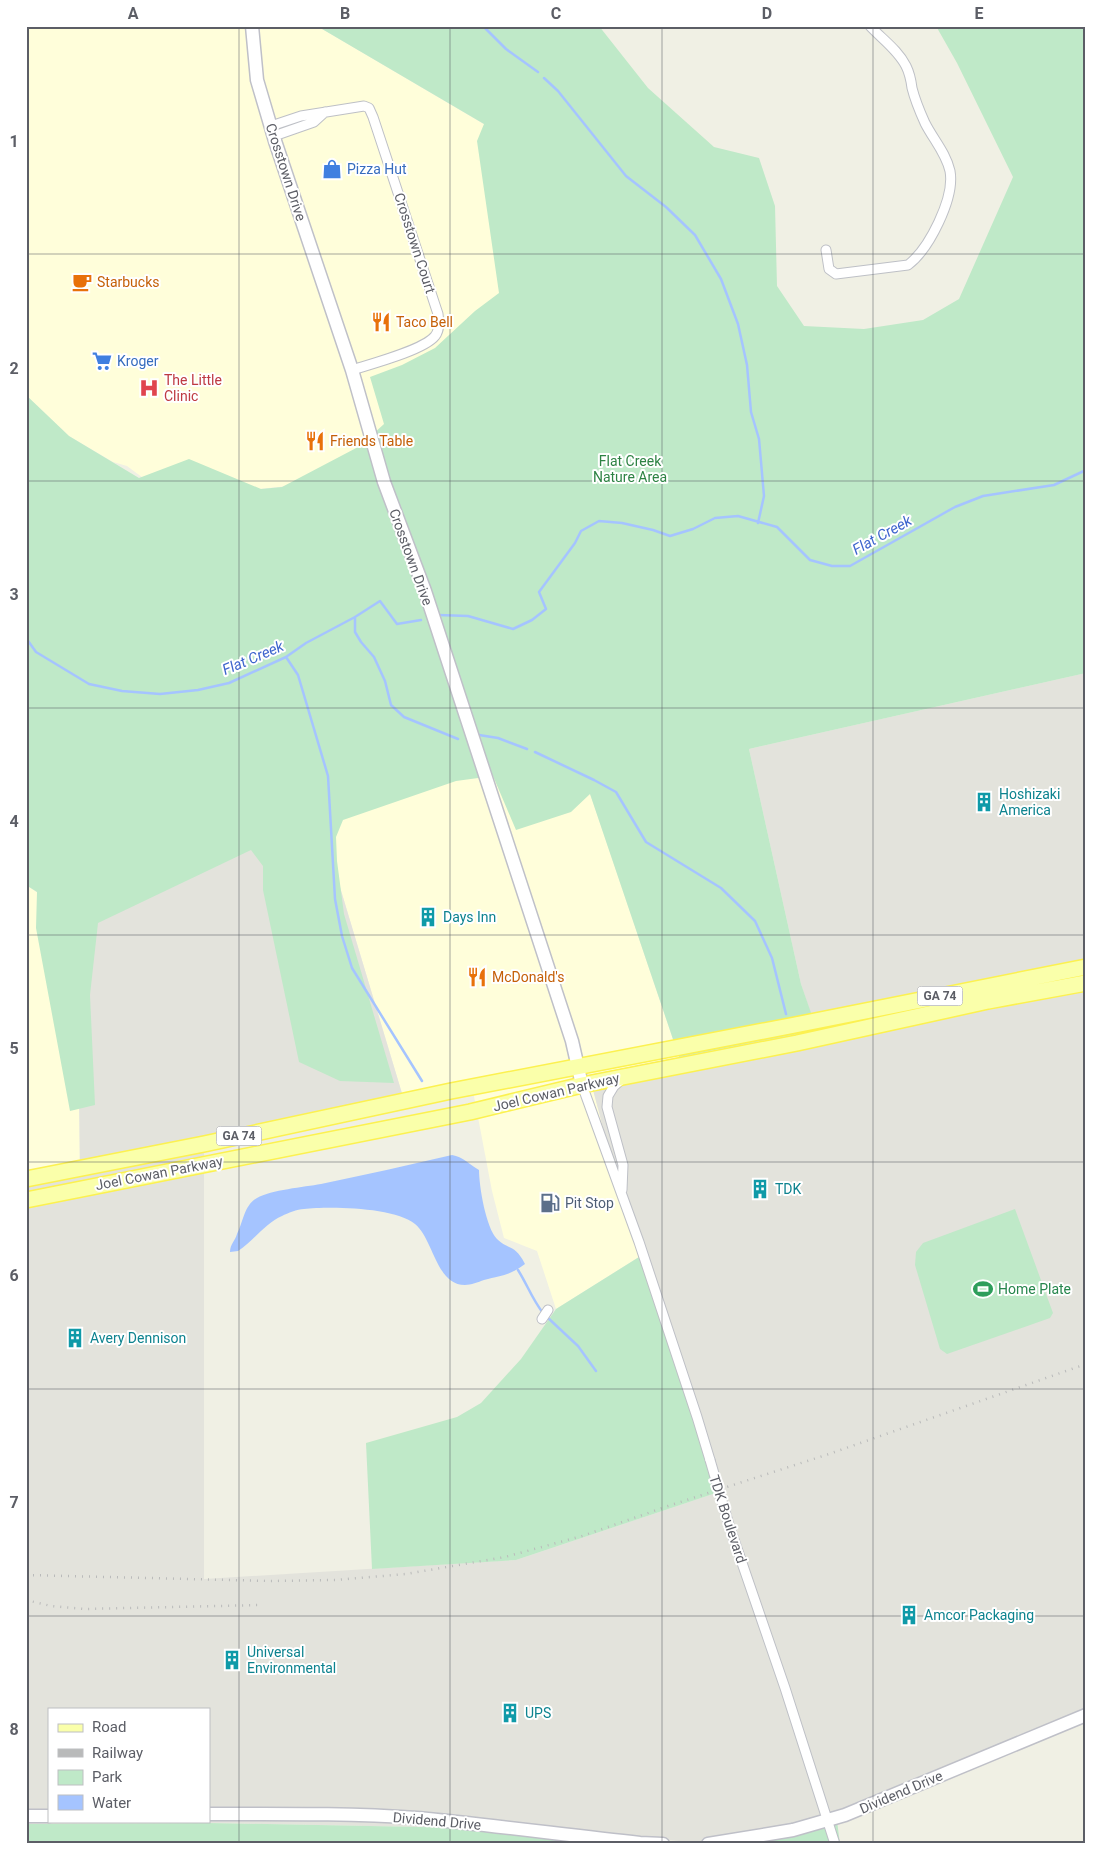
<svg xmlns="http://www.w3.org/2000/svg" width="1112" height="1870" viewBox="0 0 1112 1870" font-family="Roboto,sans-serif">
	<rect width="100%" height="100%" fill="#f0f0e4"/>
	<path fill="#fffeda" d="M26 26H317L516 143 515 296 387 476 170 498 127 466 113 462 69 436 26 395Z
		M571 737 679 1057 589 1075 639 1257 556 1309 537 1251 504 1238 492 1191 473 1091 404 1100 315 804Z
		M26 885 77 919 80 1174 26 1186Z"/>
	<path fill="#e3e3dc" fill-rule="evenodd" d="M1086 673V1709L836 1813 708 1844 571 1830 209 1823 26 1824V1186L80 1174 77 919 315 804 404 1100 204 1147V1579L516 1560 719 1492 621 1195 589 1075 816 1030 801 984 749 749ZM49 1709H209V1821H49Z"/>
	<path fill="#bfe9c8" d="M317 26H599L648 88 714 147 759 158 775 206 777 286 804 326 864 329 923 320 959 299 1013 177 957 63 936 26H1086V673L749 749 801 984 817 1030 679 1057 590 794 571 812 516 830 493 776 456 781 343 820 336 837 337 861 344 914 394 1083 340 1081 299 1062 263 890V866L251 850 98 923 90 995 95 1105 70 1111 36 928 37 892 26 885V395L69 436 139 478 189 459 261 489 282 487 360 446 384 424 370 377 402 365 435 348 475 311 499 293 477 141 484 124Z
		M1015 1209 1053 1313 1050 1318 947 1354 940 1349 915 1265 916 1252 923 1243Z
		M639 1257 719 1492 516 1560 372 1569 366 1443 457 1417 481 1403 521 1359 556 1309Z
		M836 1813 840 1844H708Z
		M209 1823 571 1830 697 1844H26V1824Z"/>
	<path fill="#a5c4ff" d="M452 1155C463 1157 469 1164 479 1170 479 1186 486 1228 497 1239 510 1251 515 1244 525 1264 509 1276 502 1275 484 1280 478 1282 471 1285 465 1285 436 1285 434 1240 415 1224 395 1207 329 1206 304 1209 297 1209 288 1213 282 1216 266 1223 253 1241 238 1251L230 1252C230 1244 235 1241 237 1234 243 1223 244 1205 257 1198 271 1190 304 1187 321 1184 365 1175 408 1165 452 1155Z"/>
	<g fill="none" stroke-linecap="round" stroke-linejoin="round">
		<path stroke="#a5c4ff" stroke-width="2.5" d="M483 26 506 49 538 72
			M544 78 558 91 626 176 666 207 695 235 721 279 738 324 747 365 751 412 759 439 764 496 758 523
			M438 615 468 616 513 629 532 620 546 609 539 592 575 543 581 531 599 521 622 523 653 530 670 536 693 529 715 518 738 516 777 527 810 560 832 566H850L955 507 983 496 1054 485 1086 470
			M355 617V632L361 642 374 657 385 681 391 705 404 717 458 739
			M26 638 36 652 89 684 122 691 160 694 198 690 229 683 286 657 306 643 355 617 380 601 397 624 421 620
			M286 657 298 675 328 776 335 899 342 936 352 968 422 1081
			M479 735 498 738 527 749
			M535 752 594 780 616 792 646 842 721 888 755 921 772 958 786 1014
			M518 1270C527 1284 532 1299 543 1313
			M547 1317 578 1346 596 1371"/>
		<defs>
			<path id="street" d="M271 126 301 116 364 106 369 108 373 117 438 314C439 321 440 330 435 336 424 350 371 364 352 370
				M274 136 314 122 325 112
				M826 250 829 269 836 274 908 265C929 249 955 198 950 171 946 153 933 139 925 123 920 112 915 100 912 88 911 80 909 72 906 66 898 50 882 39 870 26
				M621 1080 614 1086 608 1096 607 1107 623 1165 622 1190
				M582 1085 639 1242 697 1417 710 1460
				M542 1319 548 1310
				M729 1525 785 1688 835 1844"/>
			<path id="secondary" d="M252 26 257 80 275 141 352 370 384 482 425 591 572 1041 582 1085
				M209 1814C278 1814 348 1813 417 1818 492 1825 565 1835 640 1843L663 1844
				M26 1816H49
				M708 1844 793 1830 845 1815 1086 1715"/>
			<path id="primary" d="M26 1179 204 1144 451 1091 795 1025 1086 967
				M26 1200 470 1112 582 1085 797 1043 988 1001 1086 983"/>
		</defs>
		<use href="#street" stroke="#bec0c6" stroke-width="11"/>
		<use href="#secondary" stroke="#bfc0c8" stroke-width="15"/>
		<use href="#primary" stroke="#fcf150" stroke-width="18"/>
		<use href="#street" stroke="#fff" stroke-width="9"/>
		<use href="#secondary" stroke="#fff" stroke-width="12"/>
		<use href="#primary" stroke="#faffaa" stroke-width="15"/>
		<path stroke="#b9baba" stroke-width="2.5" stroke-dasharray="1 6" stroke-linecap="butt" d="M26 1575 270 1581 335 1580 406 1574 505 1557 582 1536 668 1506 829 1454 1086 1364
			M26 1600 51 1606 84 1609 261 1605"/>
		<defs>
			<path id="street-bridge" d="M710 1460 729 1525"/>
		</defs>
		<use href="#street-bridge" stroke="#bec0c6" stroke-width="11" stroke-linecap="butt"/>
		<use href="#street-bridge" stroke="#fff" stroke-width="9"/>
	</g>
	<path fill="none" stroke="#5c5e66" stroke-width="1" stroke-opacity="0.55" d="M239 26V1844M450 26V1844M662 26V1844M873 26V1844M26 254H1086M26 481H1086M26 708H1086M26 935H1086M26 1162H1086M26 1389H1086M26 1616H1086"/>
	<defs>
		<symbol id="shop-bare" viewBox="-9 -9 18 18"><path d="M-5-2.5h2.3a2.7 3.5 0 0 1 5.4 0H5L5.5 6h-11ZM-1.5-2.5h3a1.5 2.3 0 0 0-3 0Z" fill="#3f7fe0" stroke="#fff" stroke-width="2.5" paint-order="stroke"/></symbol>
		<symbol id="cafe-bare" viewBox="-9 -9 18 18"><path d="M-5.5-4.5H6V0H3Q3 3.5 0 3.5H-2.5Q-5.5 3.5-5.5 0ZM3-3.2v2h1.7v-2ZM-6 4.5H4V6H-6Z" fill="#e8710a" stroke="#fff" stroke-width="2.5" paint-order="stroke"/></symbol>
		<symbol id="restaurant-bare" viewBox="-9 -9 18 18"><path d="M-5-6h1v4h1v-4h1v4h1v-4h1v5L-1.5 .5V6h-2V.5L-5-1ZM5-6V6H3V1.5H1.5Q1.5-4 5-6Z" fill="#e8710a" stroke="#fff" stroke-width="2.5" paint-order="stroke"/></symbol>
		<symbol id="supermarket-bare" viewBox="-9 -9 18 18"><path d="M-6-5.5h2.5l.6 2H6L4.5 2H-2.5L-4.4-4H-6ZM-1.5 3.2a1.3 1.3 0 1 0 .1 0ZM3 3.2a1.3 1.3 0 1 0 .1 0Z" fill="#3f7fe0" stroke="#fff" stroke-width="2.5" paint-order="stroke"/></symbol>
		<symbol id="hospital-bare" viewBox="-9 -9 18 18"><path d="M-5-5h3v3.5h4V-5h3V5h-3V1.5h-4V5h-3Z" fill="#e0444e" stroke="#fff" stroke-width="2.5" paint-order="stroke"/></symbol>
		<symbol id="building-bare" viewBox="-9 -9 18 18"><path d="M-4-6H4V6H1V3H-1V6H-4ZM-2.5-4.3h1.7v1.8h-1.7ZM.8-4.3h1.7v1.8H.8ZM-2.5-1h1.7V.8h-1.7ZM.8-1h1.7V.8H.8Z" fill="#0f9aa8" stroke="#fff" stroke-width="2.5" paint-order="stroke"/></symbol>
		<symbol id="fuel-bare" viewBox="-9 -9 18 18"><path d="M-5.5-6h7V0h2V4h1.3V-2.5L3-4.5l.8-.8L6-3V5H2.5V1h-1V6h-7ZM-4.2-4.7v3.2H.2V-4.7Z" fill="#5c6f8a" stroke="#fff" stroke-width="2.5" paint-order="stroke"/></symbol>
		<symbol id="stadium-bare" viewBox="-9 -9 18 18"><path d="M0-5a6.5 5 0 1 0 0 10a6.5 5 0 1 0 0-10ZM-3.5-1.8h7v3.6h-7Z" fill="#2e9e5b" stroke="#fff" stroke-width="2.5" paint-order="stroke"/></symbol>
	</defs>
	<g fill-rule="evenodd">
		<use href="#shop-bare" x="318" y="155" width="28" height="28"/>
		<use href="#cafe-bare" x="68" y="268" width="28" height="28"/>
		<use href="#restaurant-bare" x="367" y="308" width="28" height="28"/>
		<use href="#supermarket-bare" x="88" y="347" width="28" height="28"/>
		<use href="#hospital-bare" x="135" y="374" width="28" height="28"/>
		<use href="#restaurant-bare" x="301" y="427" width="28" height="28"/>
		<use href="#building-bare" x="970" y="788" width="28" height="28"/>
		<use href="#building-bare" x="414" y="903" width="28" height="28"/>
		<use href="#restaurant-bare" x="463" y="963" width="28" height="28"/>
		<use href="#building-bare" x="746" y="1175" width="28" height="28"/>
		<use href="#fuel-bare" x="536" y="1189" width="28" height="28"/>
		<use href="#stadium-bare" x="969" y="1275" width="28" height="28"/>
		<use href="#building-bare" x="61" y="1324" width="28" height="28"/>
		<use href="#building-bare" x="895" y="1601" width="28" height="28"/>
		<use href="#building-bare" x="218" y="1646" width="28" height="28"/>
		<use href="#building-bare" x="496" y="1699" width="28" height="28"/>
	</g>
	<g text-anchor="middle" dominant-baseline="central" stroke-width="4" stroke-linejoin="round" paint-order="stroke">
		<g fill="#fff" stroke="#8d8e94" stroke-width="1">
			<rect x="917.5" y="986.5" width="45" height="19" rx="4"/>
			<rect x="216.5" y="1126.5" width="45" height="19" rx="4"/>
		</g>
		<g font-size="12" font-weight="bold" fill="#5c5e66">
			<text x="940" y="996">GA 74</text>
			<text x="239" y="1136">GA 74</text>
		</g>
		<g font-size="14" fill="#366cbe" stroke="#fff" text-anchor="start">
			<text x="347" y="169">Pizza Hut</text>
			<text x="117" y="361">Kroger</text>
		</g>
		<g font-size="14" fill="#5c5e66" stroke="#fff">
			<text transform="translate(286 172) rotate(72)">Crosstown Drive</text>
			<text transform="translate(415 243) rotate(72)">Crosstown Court</text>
			<text transform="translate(411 557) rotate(70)">Crosstown Drive</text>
			<text transform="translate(556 1092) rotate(-13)">Joel Cowan Parkway</text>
			<text transform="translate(159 1173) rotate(-11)">Joel Cowan Parkway</text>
			<text transform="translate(728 1519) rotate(72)">TDK Boulevard</text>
			<text transform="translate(901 1792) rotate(-23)">Dividend Drive</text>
			<text transform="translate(437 1821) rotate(5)">Dividend Drive</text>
		</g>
		<g font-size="14" fill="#c56008" stroke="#fff" text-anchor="start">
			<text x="97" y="282">Starbucks</text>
			<text x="396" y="322">Taco Bell</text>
			<text x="330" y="441">Friends Table</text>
			<text x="492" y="977">McDonald's</text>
		</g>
		<g font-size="14" fill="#be3a42" stroke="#fff" text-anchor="start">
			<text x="164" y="380">The Little<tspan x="164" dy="16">Clinic</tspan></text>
		</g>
		<g font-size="14" fill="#2e8344" stroke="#fff">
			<text x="630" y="461">Flat Creek<tspan x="630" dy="16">Nature Area</tspan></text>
		</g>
		<g font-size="14" fill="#0d838f" stroke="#fff" text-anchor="start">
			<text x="999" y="794">Hoshizaki<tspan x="999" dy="16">America</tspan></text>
			<text x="443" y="917">Days Inn</text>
			<text x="775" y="1189">TDK</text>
			<text x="90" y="1338">Avery Dennison</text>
			<text x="924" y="1615">Amcor Packaging</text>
			<text x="247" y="1652">Universal<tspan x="247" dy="16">Environmental</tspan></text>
			<text x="525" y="1713">UPS</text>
		</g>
		<g font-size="14" fill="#4e5e75" stroke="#fff" text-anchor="start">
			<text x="565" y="1203">Pit Stop</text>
		</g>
		<g font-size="14" fill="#27864d" stroke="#fff" text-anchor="start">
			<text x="998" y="1289">Home Plate</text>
		</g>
		<g font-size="15" font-style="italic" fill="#3d64cd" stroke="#fff">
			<text transform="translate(882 535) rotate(-29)">Flat Creek</text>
			<text transform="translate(253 658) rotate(-23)">Flat Creek</text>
		</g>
	</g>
	<rect width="1112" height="1870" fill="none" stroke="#ffffff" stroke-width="55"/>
	<rect x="48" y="1708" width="162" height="115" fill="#ffffff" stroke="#bebfc2"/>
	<rect x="58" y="1724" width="25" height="8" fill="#faffaa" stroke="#bebfc2"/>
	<text x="92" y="1732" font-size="15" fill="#5c5e66">Road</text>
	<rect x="58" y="1749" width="25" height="8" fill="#b9baba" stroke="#bebfc2"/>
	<text x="92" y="1758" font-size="15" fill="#5c5e66">Railway</text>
	<rect x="58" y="1770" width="25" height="15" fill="#bfe9c8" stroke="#bebfc2"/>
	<text x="92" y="1782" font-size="15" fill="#5c5e66">Park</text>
	<rect x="58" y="1795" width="25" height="15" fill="#a5c4ff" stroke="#bebfc2"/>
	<text x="92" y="1808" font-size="15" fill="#5c5e66">Water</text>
	<rect x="28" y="28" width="1056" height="1814" fill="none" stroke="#5c5e66" stroke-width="2"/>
	<g font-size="16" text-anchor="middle" font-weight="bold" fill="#5c5e66">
		<text x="133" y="19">A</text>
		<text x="345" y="19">B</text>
		<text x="556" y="19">C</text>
		<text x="767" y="19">D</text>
		<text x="979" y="19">E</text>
		<text x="14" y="147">1</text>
		<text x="14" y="374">2</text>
		<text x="14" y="600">3</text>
		<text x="14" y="827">4</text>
		<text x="14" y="1054">5</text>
		<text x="14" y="1281">6</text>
		<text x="14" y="1508">7</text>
		<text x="14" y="1735">8</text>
	</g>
</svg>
